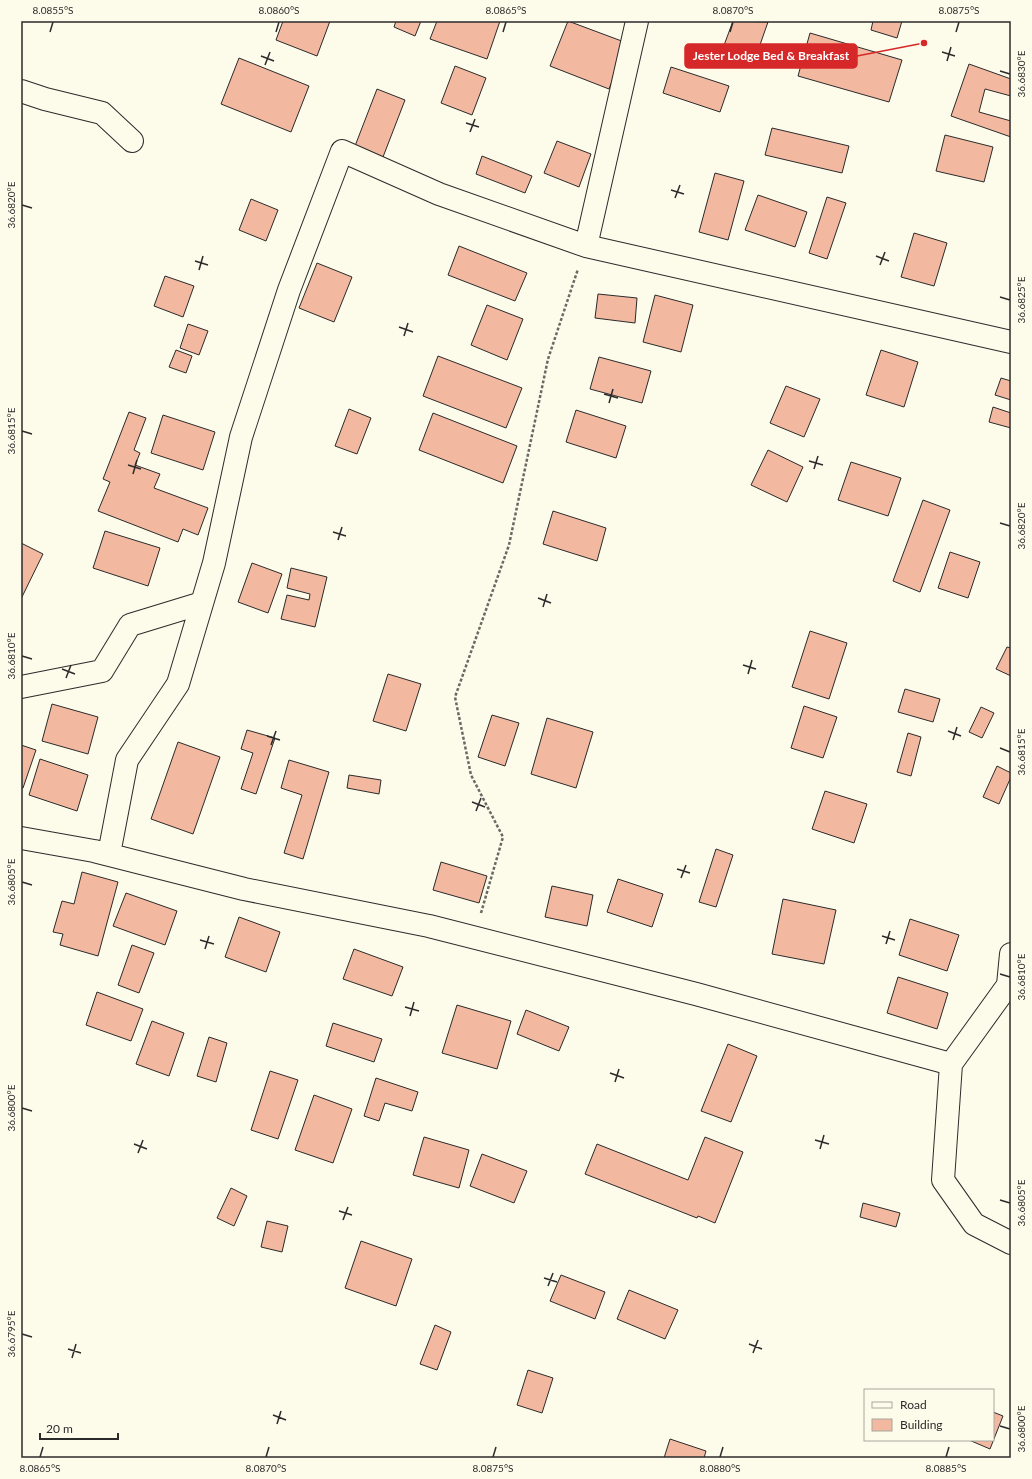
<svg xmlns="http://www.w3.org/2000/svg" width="1032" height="1479" viewBox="0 0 1032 1479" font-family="Lato,sans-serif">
	<rect width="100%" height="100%" fill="#fdfbea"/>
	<path fill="#f2b8a0" stroke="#2b2b2b" d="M283 21H330L317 56 276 40Z
		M396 21H421L415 36 394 27Z
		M437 21H500L487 59 430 39Z
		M568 21 627 43 609 89 550 66Z
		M733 21 768 22 755 59 723 48Z
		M873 21H902L897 38 871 30Z
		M810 33 902 60 889 102 798 76Z
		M239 58 309 86 291 132 221 104Z
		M969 64 1011 79V96L985 89 979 112 1011 121V137L951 116Z
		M455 66 486 78 472 115 441 103Z
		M671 67 729 86 720 112 663 93Z
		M377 89 405 100 383 157 355 146Z
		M772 128 849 146 842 173 765 155Z
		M945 135 993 147 984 182 936 171Z
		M557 141 591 154 579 187 544 173Z
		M482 156 532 176 525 193 476 174Z
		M715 173 744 181 728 240 699 232Z
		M758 195 807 212 795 247 745 230Z
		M827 197 846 203 827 259 809 253Z
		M251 199 278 210 266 241 239 230Z
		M914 233 947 243 934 286 901 277Z
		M459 246 527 273 515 301 448 275Z
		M317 263 352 277 334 322 299 308Z
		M165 276 194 286 183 317 154 306Z
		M598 294 637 298 635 323 595 318Z
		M655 295 693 305 681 352 643 342Z
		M487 305 523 319 507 360 471 345Z
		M188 324 208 331 199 355 180 348Z
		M176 350 192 356 186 373 169 367Z
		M881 350 918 362 904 407 866 395Z
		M438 356 522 388 506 428 423 396Z
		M599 357 651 371 642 403 590 389Z
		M1001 378 1011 381V400L995 395Z
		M786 386 820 399 804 437 770 423Z
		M993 407 1011 413V428L989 422Z
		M349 409 371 418 357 454 335 446Z
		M576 410 626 426 616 458 566 442Z
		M129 412 146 418 134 450 140 453 135 465 160 474 154 488 208 508 198 535 183 529 178 542 98 511 110 482 103 479Z
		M433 413 517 446 503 483 419 450Z
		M163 415 215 432 203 470 151 453Z
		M768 450 803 467 787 502 751 485Z
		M851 462 901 478 888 516 838 500Z
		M923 500 950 510 920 592 893 581Z
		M553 511 606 528 597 561 543 544Z
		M105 531 160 548 148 586 93 568Z
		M21 543 43 554 21 599Z
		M950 552 980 562 968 598 938 588Z
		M252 563 282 574 268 613 238 602Z
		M291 568 327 577 315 627 281 619 287 595 309 600 310 594 287 588Z
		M810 631 847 643 829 699 792 687Z
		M1007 647 1011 648V676L996 669Z
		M388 674 421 684 406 731 373 721Z
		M905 689 940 699 933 722 898 712Z
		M52 704 98 717 88 754 42 741Z
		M804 706 837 717 823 758 791 748Z
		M981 707 994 713 982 738 969 732Z
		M492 715 519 723 505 766 478 757Z
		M547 718 593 732 576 788 531 774Z
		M247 730 275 738 256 794 241 789 253 753 241 749Z
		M908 733 921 737 911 776 897 772Z
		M178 742 220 757 193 834 151 819Z
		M21 745 36 750 23 788H21Z
		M40 759 88 775 77 811 29 795Z
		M289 760 329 772 303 859 284 853 302 795 281 788Z
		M997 766 1011 773V777L999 804 983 797Z
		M349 775 381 780 379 794 347 788Z
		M825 791 867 804 854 843 812 829Z
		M716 849 733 855 716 907 699 902Z
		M441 862 487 876 479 903 433 890Z
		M82 872 118 882 98 956 60 945 63 934 53 932 62 901 74 904Z
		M618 879 663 894 652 927 607 912Z
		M552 886 593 895 587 926 545 917Z
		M126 893 177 911 165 945 113 926Z
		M783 899 836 910 824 964 772 954Z
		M239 917 280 932 266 972 225 957Z
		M910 919 959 935 947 971 899 955Z
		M132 945 154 953 139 993 118 985Z
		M354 949 403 967 392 996 343 979Z
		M898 977 948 993 937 1029 887 1013Z
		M97 992 143 1009 131 1041 86 1025Z
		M457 1005 511 1021 497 1069 442 1053Z
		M526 1010 569 1027 559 1051 517 1034Z
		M152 1021 184 1033 169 1076 136 1064Z
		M333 1023 382 1039 374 1062 326 1046Z
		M209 1037 227 1043 216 1082 197 1076Z
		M728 1044 757 1056 731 1122 701 1111Z
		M270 1071 298 1080 278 1139 251 1130Z
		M376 1078 418 1092 412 1111 385 1103 379 1121 364 1116Z
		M314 1095 352 1109 333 1163 295 1150Z
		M424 1137 469 1150 459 1188 413 1175Z
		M705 1137 743 1152 715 1223 698 1216 697 1218 585 1174 597 1144 688 1180Z
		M482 1154 527 1171 514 1203 470 1186Z
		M231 1188 247 1196 234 1226 217 1218Z
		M863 1203 900 1213 896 1227 860 1217Z
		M267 1221 288 1226 282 1252 261 1247Z
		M361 1241 412 1259 396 1306 345 1288Z
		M561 1275 605 1292 595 1319 550 1301Z
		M629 1290 678 1310 665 1339 617 1319Z
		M435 1325 451 1332 437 1370 420 1364Z
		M528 1370 553 1378 542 1413 517 1405Z
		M993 1412 1003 1416 990 1449 969 1440H993Z
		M670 1439 706 1451 704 1458H664Z"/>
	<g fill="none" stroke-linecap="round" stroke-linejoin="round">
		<defs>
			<path id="street" d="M637 21 586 246 1011 342
				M21 91 45 99 102 113 132 141
				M21 687 102 671 130 625 202 603
				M21 838 94 851 244 889 429 926 696 994 951 1064
				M109 854 127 760 178 684 214 563 241 437 289 290 342 151 439 194 586 246
				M1011 954 1008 985 951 1064 943 1180 974 1224 1011 1243"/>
		</defs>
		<use href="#street" stroke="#2b2b2b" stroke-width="24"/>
		<path stroke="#6a6964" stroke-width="2.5" stroke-dasharray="3 2" stroke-linecap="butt" d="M481 913 503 837 471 775 455 697 509 545 548 359 578 269"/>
		<use href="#street" stroke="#fdfbea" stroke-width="22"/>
	</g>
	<path fill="none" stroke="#2b2b2b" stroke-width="1.5" d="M50 32 53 22M276 32 279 22M503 32 506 22M730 32 733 22M956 32 959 22M942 52 955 56M261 56 274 61M947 61 951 47M265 65 270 52M1000 71 1010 74M466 123 479 127M470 132 475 119M671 190 684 194M675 198 680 185M22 205 32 208M876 256 889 261M195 261 208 265M880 265 885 252M199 270 203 256M1000 297 1010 300M399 327 413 332M404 336 408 323M604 394 618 398M609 403 613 389M22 431 32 434M809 461 823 465M128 465 141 469M814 469 818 456M133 474 137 460M1000 523 1010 526M333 532 346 536M338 540 342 527M538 598 551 603M543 607 547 594M22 656 32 659M743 665 756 669M62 669 75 674M748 674 752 660M66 678 71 665M948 731 961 736M267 736 280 740M953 740 957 727M271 745 276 731M1000 748 1010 752M472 802 485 807M476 811 481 798M677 869 690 873M681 878 686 865M22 882 32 885M882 936 895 940M200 940 214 944M886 944 890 931M205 949 209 936M1000 974 1010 977M405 1007 419 1011M410 1016 414 1002M610 1073 624 1078M615 1082 619 1069M22 1108 32 1111M815 1140 829 1144M134 1144 147 1149M820 1149 824 1135M138 1153 143 1140M1000 1200 1010 1203M339 1211 352 1215M343 1220 348 1207M544 1278 557 1282M548 1286 553 1273M22 1334 32 1337M749 1344 762 1349M68 1349 81 1353M753 1353 758 1340M72 1358 76 1344M273 1415 286 1420M277 1424 281 1411M1000 1426 1010 1429M40 1457 43 1447M266 1457 269 1447M493 1457 496 1447M720 1457 723 1447M946 1457 949 1447"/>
	<path fill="none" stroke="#d62828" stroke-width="1.5" d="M924 43L857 56"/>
	<circle fill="#d62828" stroke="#fdfbea" stroke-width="1.5" cx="924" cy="43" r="4"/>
	<rect fill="#d62828" stroke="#d62828" stroke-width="1.5" x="685" y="44" width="172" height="24" rx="4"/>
	<g font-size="12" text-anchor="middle" font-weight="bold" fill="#fff">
		<text x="771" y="60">Jester Lodge Bed &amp; Breakfast</text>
	</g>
	<rect width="1032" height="1479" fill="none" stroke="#fdfbea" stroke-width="44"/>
	<rect x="864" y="1389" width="130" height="52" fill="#fdfbea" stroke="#a9a89e"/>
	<rect x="872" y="1402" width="20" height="6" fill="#fdfbea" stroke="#a9a89e"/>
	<text x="900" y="1409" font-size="12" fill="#2b2b2b">Road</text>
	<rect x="872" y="1419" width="20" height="12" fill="#f2b8a0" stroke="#a9a89e"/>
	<text x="900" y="1429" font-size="12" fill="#2b2b2b">Building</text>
	<path d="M40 1433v6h78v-6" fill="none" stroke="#2b2b2b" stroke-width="2"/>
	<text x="46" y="1433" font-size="12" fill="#2b2b2b" stroke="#fdfbea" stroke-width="3" paint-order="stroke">20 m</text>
	<rect x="22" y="22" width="988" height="1435" fill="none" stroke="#2b2b2b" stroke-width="1.5"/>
	<g font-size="10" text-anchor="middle" fill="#2b2b2b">
		<text x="53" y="14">8.0855°S</text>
		<text x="279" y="14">8.0860°S</text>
		<text x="506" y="14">8.0865°S</text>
		<text x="733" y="14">8.0870°S</text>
		<text x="959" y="14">8.0875°S</text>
		<text transform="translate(1021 74) rotate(-90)" y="4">36.6830°E</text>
		<text transform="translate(11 205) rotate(-90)" y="4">36.6820°E</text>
		<text transform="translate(1021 300) rotate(-90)" y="4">36.6825°E</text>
		<text transform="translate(11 431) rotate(-90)" y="4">36.6815°E</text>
		<text transform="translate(1021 526) rotate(-90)" y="4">36.6820°E</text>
		<text transform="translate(11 656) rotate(-90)" y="4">36.6810°E</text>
		<text transform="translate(1021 752) rotate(-90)" y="4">36.6815°E</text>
		<text transform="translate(11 882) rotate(-90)" y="4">36.6805°E</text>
		<text transform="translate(1021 977) rotate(-90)" y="4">36.6810°E</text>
		<text transform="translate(11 1108) rotate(-90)" y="4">36.6800°E</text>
		<text transform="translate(1021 1203) rotate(-90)" y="4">36.6805°E</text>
		<text transform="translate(11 1334) rotate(-90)" y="4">36.6795°E</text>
		<text transform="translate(1021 1429) rotate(-90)" y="4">36.6800°E</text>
		<text x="40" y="1472">8.0865°S</text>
		<text x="266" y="1472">8.0870°S</text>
		<text x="493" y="1472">8.0875°S</text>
		<text x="720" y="1472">8.0880°S</text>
		<text x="946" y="1472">8.0885°S</text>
	</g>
</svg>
